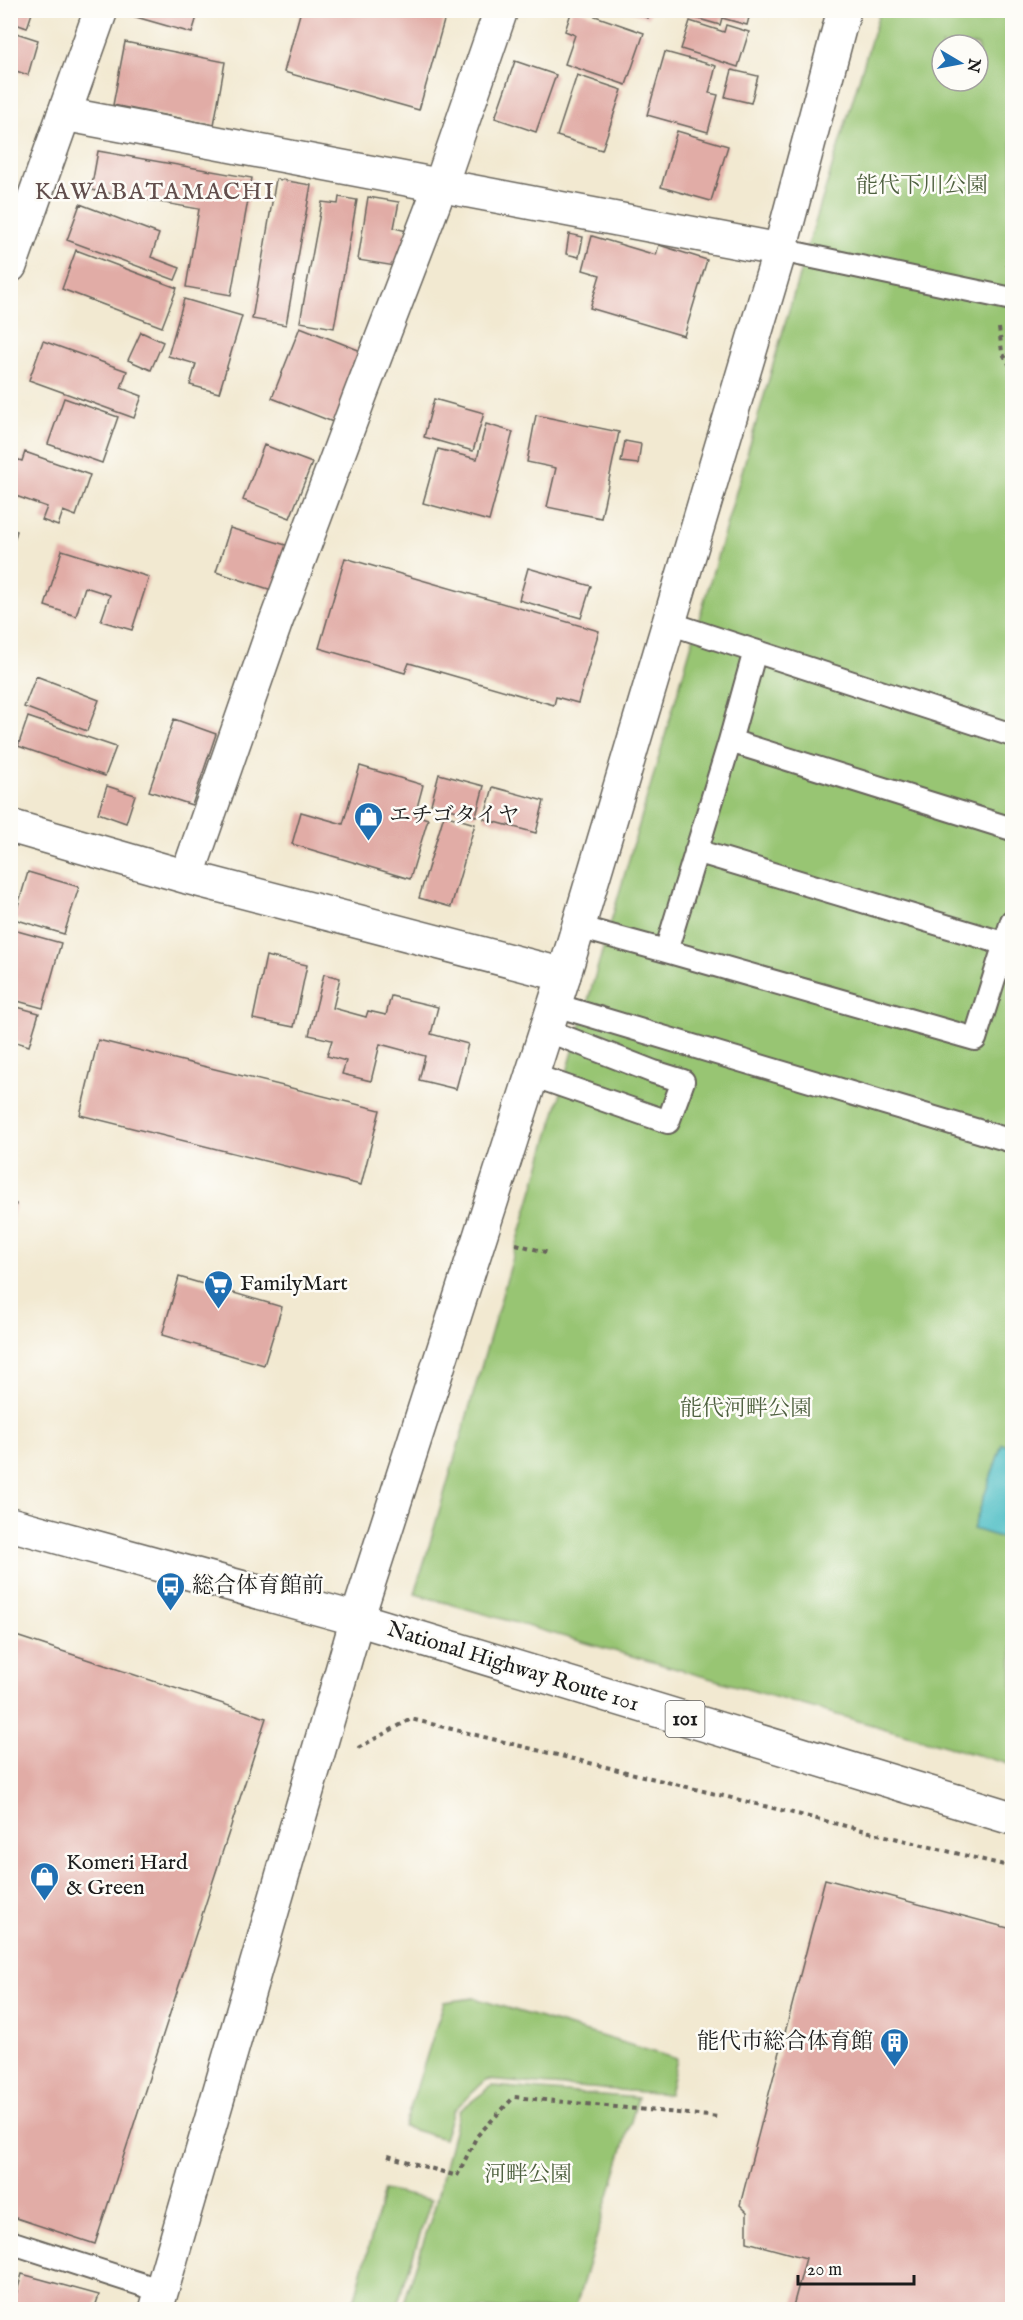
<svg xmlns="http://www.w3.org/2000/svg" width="1023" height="2320" viewBox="0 0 1023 2320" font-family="'IM FELL English','Noto Serif JP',serif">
	<rect width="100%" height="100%" fill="#fdfcf7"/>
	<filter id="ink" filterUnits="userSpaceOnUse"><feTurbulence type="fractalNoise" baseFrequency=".0167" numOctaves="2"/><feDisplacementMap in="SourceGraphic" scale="12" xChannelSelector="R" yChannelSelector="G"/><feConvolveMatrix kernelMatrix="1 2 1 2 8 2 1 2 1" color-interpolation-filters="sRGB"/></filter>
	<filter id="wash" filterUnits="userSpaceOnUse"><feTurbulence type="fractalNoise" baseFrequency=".008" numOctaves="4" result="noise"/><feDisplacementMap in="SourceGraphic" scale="24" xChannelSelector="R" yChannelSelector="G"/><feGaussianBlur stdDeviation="1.35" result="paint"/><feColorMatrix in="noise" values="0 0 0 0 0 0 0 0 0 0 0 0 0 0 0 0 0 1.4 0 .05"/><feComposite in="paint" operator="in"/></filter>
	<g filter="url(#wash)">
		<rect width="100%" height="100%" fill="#f2e9d1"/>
		<path fill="#98c573" stroke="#5a7048" stroke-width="1.5" fill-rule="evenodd" d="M880 11H1012V1765L415 1594 805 255ZM942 45H978V81H942Z
			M474 1998 677 2059 669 2094 486 2080 453 2111 444 2139 404 2127 444 2002Z
			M492 2086 638 2098 575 2309H402L435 2206 459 2111Z
			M384 2190 431 2200 396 2309H352Z"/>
		<path fill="#51bfc6" stroke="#366e71" stroke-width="1.5" d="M1002 1444 1012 1447V1541L973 1529Z"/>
		<g id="blocks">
			<path fill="#e1aca6" d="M10 10H33L27 28 10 22Z
				M123 10H199L192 33 122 13Z
				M301 10H447L419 110 284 72Z
				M572 10H578L644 33 626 85 565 64 575 35 565 31Z
				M626 10H651L648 18Z
				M751 10 747 25 722 18 720 25 671 11Z
				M690 21 724 32 726 25 749 32 738 67 681 49Z
				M10 31 38 40 28 75 10 69Z
				M125 42 225 62 214 125 113 105Z
				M665 52 716 66 709 93 718 95 708 132 647 115Z
				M515 61 556 75 536 132 495 118Z
				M732 70 758 76 751 103 725 97Z
				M577 75 622 90 602 150 557 136Z
				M677 131 728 146 711 201 661 187Z
				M98 151 252 178 231 295 186 287 199 209 91 190Z
				M276 179 311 185 286 325 252 319Z
				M339 197 357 200 334 328 300 322 322 202 338 204Z
				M368 197 399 202 394 228 407 231 401 267 358 260Z
				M80 204 159 234 151 257 180 268 175 280 67 240Z
				M569 234 583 237 579 257 566 254Z
				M592 236 656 255 659 245 707 260 684 336 590 308 600 275 583 270Z
				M76 250 177 288 162 327 62 289Z
				M184 299 242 316 219 393 190 385 196 364 168 356Z
				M300 327 366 353 338 424 272 398Z
				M141 332 163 342 151 370 128 360Z
				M43 341 127 371 121 388 142 396 134 418 29 380Z
				M64 398 118 417 102 463 48 444Z
				M434 399 484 413 473 451 424 437Z
				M536 415 619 432 601 518 547 507 556 468 527 462Z
				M486 424 513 432 489 521 423 503 438 449 477 459Z
				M625 441 641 444 638 464 621 462Z
				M264 445 312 463 290 518 243 500Z
				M25 452 90 475 76 516 63 511 58 526 42 520 47 507 10 494 16 477 10 475V457L22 461Z
				M230 528 289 546 275 591 216 572Z
				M10 529 17 531 11 551H10Z
				M62 550 149 577 132 630 101 621 110 595 85 587 76 616 45 606Z
				M345 558 599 631 578 703 556 697 554 705 409 663 405 673 319 648Z
				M528 568 591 586 581 618 519 600Z
				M36 676 99 700 87 731 24 707Z
				M28 717 116 747 105 776 18 746Z
				M174 719 216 734 192 805 149 791Z
				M360 766 423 785 415 815 428 819 410 879 292 844 301 812 343 824Z
				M439 774 484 786 476 816 431 804Z
				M107 786 135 795 126 823 98 813Z
				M493 787 544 801 536 833 484 819Z
				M444 815 475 824 451 907 419 898Z
				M28 872 79 887 64 934 14 919Z
				M10 929 61 943 43 1008 10 999Z
				M266 956 307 965 294 1027 253 1019Z
				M324 974 340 978 333 1008 366 1017 368 1011 386 1015 391 996 438 1007 431 1034 468 1044 456 1089 419 1080 425 1056 380 1044 371 1081 342 1074 346 1061 327 1056 332 1040 309 1035Z
				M10 1005 39 1013 29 1046 13 1041 10 1047Z
				M98 1040 380 1110 361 1185 80 1115Z
				M10 1202 16 1204 11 1223H10Z
				M179 1277 282 1307 264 1365 162 1335Z
				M10 1634 266 1718 95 2244 10 2216Z
				M825 1879 1012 1929V2310H792L806 2258 747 2242V2212L740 2205Z
				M22 2274 99 2295 94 2310H28L13 2305Z"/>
		</g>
	</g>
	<g filter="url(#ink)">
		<use href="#blocks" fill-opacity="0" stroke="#67645b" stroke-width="1.5"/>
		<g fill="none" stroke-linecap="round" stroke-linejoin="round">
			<defs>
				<path id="service" d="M780 250 1012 299
					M669 623 1012 735
					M755 651 730 741 1012 829
					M730 741 666 951 975 1039 1012 921
					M696 851 1006 944
					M578 927 666 951
					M555 1005 1012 1141
					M532 1075 668 1122 683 1081 654 1072 546 1030
					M10 2242 162 2291"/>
				<path id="minor" d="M64 114 780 250
					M10 826 187 877 564 975
					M187 877 275 624 358 401 440 187 501 10"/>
				<path id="tertiary" d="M10 266 101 10
					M156 2310 357 1619 564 975 780 250 844 10"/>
				<path id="trunk" d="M10 1524 357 1619 1012 1818"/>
			</defs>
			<use href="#service" stroke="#67645b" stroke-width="26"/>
			<use href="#minor" stroke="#67645b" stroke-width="36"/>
			<use href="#tertiary" stroke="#67645b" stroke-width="36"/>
			<use href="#trunk" stroke="#67645b" stroke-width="36"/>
			<path stroke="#67645b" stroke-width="4" stroke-dasharray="4.5 4.5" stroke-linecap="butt" d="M1007 266 1012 249
				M999 328 1002 352 1012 369
				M516 1244 549 1253
				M358 1748 411 1719 1012 1867
				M388 2156 457 2176 477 2136 514 2097 719 2117"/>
			<use href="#service" stroke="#fff" stroke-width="22"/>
			<use href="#minor" stroke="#fff" stroke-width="33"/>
			<use href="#tertiary" stroke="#fff" stroke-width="33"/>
			<use href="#trunk" stroke="#fff" stroke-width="33"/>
		</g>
	</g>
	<defs>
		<symbol id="shop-pin" viewBox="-11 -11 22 30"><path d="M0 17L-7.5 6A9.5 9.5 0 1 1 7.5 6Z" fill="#1f6fb2" stroke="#fdfcf7"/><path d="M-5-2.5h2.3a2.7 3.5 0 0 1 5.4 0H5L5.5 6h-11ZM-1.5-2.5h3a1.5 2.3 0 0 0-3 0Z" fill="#fff"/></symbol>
		<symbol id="supermarket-pin" viewBox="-11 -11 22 30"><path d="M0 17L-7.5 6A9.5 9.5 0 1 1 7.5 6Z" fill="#1f6fb2" stroke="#fdfcf7"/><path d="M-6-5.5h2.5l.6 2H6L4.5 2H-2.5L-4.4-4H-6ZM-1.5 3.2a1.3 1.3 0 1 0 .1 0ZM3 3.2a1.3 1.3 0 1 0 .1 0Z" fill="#fff"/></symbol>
		<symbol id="bus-pin" viewBox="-11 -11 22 30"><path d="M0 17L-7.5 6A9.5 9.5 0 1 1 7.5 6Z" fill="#1f6fb2" stroke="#fdfcf7"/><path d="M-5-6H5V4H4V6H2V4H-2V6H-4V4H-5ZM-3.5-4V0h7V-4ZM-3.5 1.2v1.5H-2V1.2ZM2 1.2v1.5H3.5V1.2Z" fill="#fff"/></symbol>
		<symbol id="building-pin" viewBox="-11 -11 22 30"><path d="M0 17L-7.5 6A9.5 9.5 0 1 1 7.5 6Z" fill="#1f6fb2" stroke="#fdfcf7"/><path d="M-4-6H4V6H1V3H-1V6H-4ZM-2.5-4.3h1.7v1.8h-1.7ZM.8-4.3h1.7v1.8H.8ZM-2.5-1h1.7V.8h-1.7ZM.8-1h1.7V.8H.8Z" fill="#fff"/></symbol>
	</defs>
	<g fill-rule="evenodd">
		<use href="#shop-pin" x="352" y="800" width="33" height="45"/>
		<use href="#supermarket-pin" x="202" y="1268" width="33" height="45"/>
		<use href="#bus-pin" x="154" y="1570" width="33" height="45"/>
		<use href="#shop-pin" x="28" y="1860" width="33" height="45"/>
		<use href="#building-pin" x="878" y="2026" width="33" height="45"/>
	</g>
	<g text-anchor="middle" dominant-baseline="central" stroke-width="5" stroke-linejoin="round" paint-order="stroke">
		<rect fill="#fdfcf7" stroke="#605f5e" stroke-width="1.5" x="665.5" y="1701" width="39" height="36" rx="4.5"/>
		<g font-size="21" font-weight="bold" fill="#1c1c1c">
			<text x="685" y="1719">101</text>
		</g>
		<g font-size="22" fill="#4e603f" stroke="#fdfcf7">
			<text x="922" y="186">能代下川公園</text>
			<text x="746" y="1409">能代河畔公園</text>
			<text x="528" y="2175">河畔公園</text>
		</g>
		<g font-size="22" fill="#1c1c1c" stroke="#fdfcf7" text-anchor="start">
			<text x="389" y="816">エチゴタイヤ</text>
			<text x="240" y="1284">FamilyMart</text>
			<text x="192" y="1586">総合体育館前</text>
			<text x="66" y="1863">Komeri Hard<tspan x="66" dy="25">&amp; Green</tspan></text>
			<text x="873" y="2042" text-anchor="end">能代市総合体育館</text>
		</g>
		<g font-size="22" fill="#1c1c1c" stroke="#fdfcf7">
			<text transform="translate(513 1667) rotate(17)">National Highway Route 101</text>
		</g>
		<g font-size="24" letter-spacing="1.5" fill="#614e4c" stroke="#fdfcf7">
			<text x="155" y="192">KAWABATAMACHI</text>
		</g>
	</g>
	<rect width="1023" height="2320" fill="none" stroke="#fdfcf7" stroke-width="36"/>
	<g transform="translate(960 63) rotate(100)"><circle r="28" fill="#fdfcf7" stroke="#a3a29f" stroke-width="1.5"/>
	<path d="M0-4.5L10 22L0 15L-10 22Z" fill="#1f6fb2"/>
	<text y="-9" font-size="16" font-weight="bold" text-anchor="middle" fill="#1c1c1c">N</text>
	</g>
	<path d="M798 2275v9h116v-9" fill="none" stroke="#1c1c1c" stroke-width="3"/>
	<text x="807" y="2275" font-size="18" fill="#1c1c1c" stroke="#fdfcf7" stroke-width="4.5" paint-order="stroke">20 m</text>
</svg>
